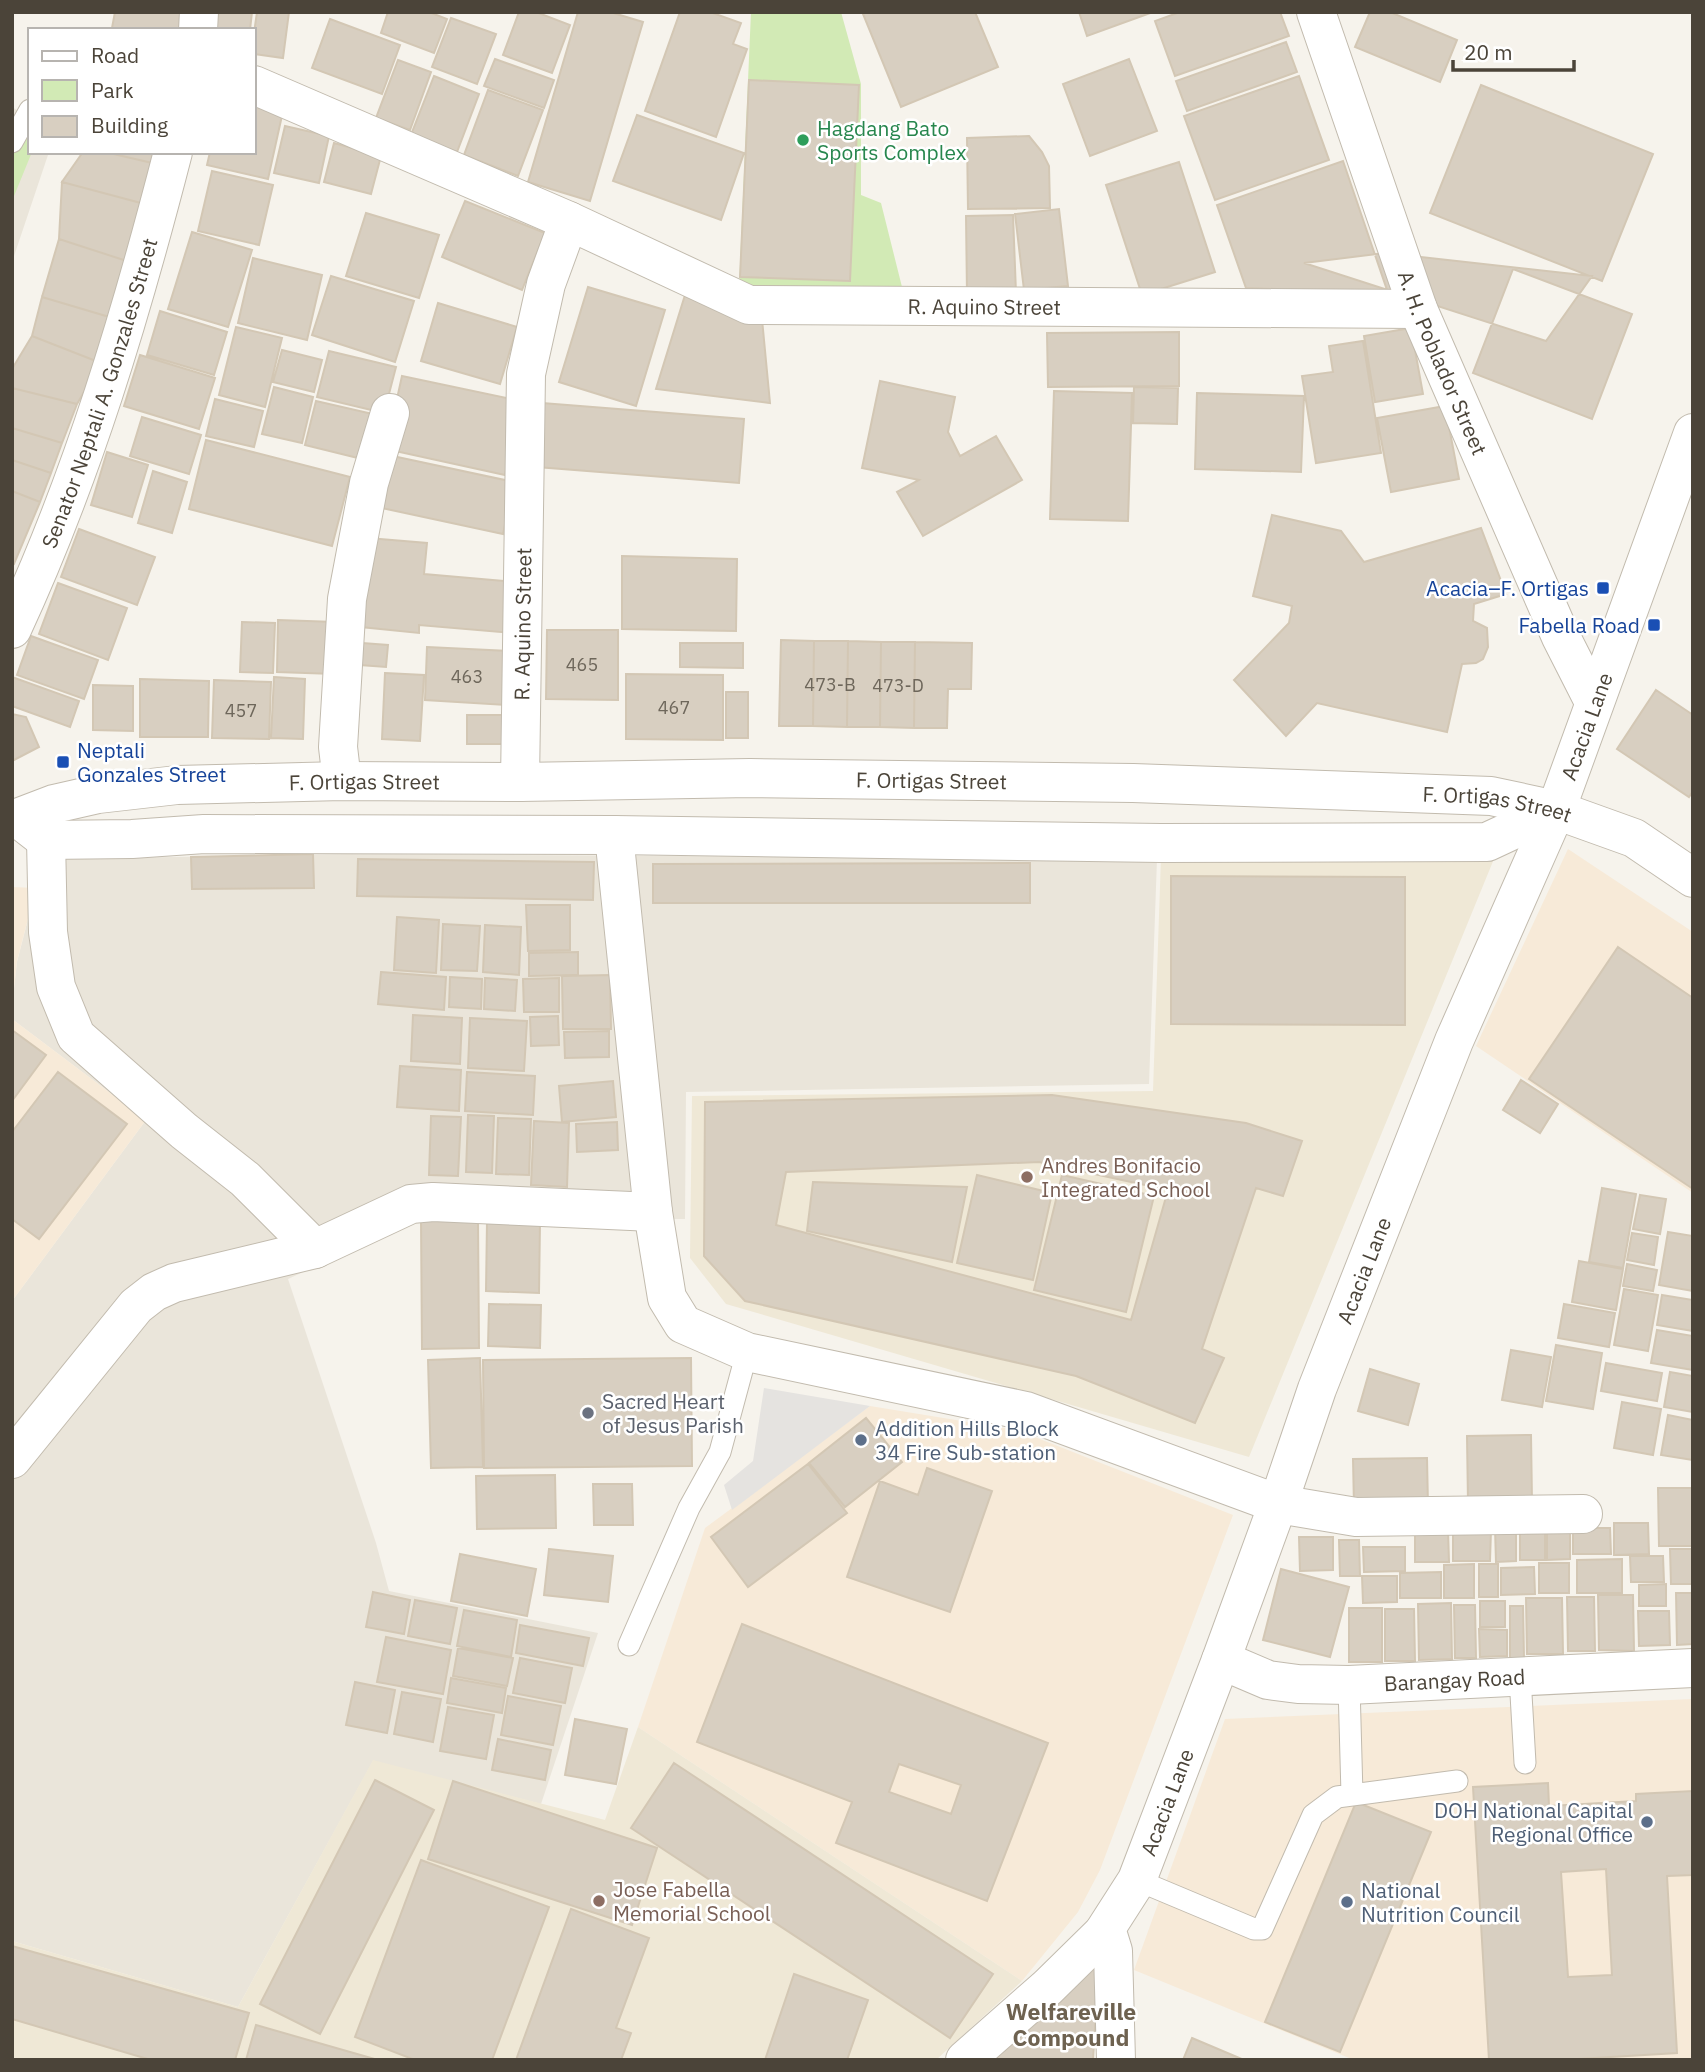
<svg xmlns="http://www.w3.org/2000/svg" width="1705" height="2072" viewBox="0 0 1705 2072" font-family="'IBM Plex Sans',sans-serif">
	<rect width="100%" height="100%" fill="#f6f3ec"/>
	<path fill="#eae5da" d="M12 107 30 118V152H49L12 262Z
		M347 854 1157 859 1149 1084 686 1092 685 1219 420 1218 288 1279 376 1543 389 1591 598 1633 541 1804 373 1761 238 2007 12 1941V1301L146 1120 12 1019V1006L17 962 36 888 61 859Z"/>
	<path fill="#f7ead8" d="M1568 849 1693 932V1193L1476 1046Z
		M12 887 36 888 17 961 12 1006Z
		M12 1019 146 1120 12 1301Z
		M870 1406 1017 1430 1233 1515 1100 1870 1078 1912 1022 1981 638 1727 705 1528Z
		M1693 1699V2060H1354L1134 1970 1225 1719Z"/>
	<path fill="#efe8d6" d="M1496 854 1249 1457 726 1304 690 1258 692 1096 1153 1091 1161 857Z
		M638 1727 1022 1981 936 2060H12V1941L238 2007 373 1760 605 1820Z"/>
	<path fill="#d2eab5" d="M751 12H841L861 84V195L881 203 902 287H739Z
		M12 119 30 126V152H32L12 201Z"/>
	<path fill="#e5e3e0" d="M764 1388 870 1406 732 1510 724 1485 753 1461Z"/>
	<path fill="#d8cfc1" stroke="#d3c7b4" stroke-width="2" fill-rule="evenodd" d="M115 12H195L191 30H122L112 28Z
		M211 12H252L250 30H208Z
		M257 12H289L283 58 254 54V33Z
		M388 12H429L447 19 434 53 381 33Z
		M519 12H536L570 25 552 73 503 55Z
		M578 12H610L643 22 590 201 528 182Z
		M680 12H710L741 23 733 44 747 49 716 137 645 111Z
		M867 12H975L998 67 901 107 863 14Z
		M1079 12H1153L1087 36Z
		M1180 12H1280L1289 36 1175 76 1155 21Z
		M1370 12H1390L1457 40 1440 82 1355 47Z
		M451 18 496 34 477 84 432 67Z
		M330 19 400 45 382 94 312 68Z
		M1286 42 1297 72 1187 111 1176 81Z
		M495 59 554 80 544 108 484 86Z
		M1129 59 1157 131 1090 156 1063 84Z
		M398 60 431 72 410 130 376 118Z
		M434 76 479 94 457 152 411 135Z
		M1299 76 1329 160 1215 200 1184 116Z
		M749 80 859 85 850 281 740 277Z
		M1481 85 1653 154 1602 281 1430 213Z
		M488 90 543 110 518 176 464 155Z
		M254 105 283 111 268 179 207 165 210 152H254Z
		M637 115 744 153 721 220 613 181Z
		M285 126 329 136 319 183 274 173Z
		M1029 136 1042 152 1049 166 1050 208 968 209 967 138Z
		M334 143 381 156 371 194 324 182Z
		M83 152H105L165 166 141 203 62 182Z
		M105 152H167L165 166Z
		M1343 161 1388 293 1246 288 1217 205Z
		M1179 162 1215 272 1142 295 1106 185Z
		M212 171 273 185 259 245 198 231Z
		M62 182 141 203 136 264 59 239Z
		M465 201 545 233 522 290 442 257Z
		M1059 209 1068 286 1024 290 1015 214Z
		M366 213 439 235 419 298 346 276Z
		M1013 215 1016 293 967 294 966 216Z
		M192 232 252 250 228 327 168 309Z
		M59 239 136 264 116 319 42 297Z
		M1385 253 1592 276 1546 341 1304 263Z
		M253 258 322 275 307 340 238 323Z
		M1513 269 1632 314 1592 419 1473 373Z
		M331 276 414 301 395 362 312 335Z
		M588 287 665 310 636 406 559 382Z
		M685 295 762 319 770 403 656 389Z
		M42 297 116 319 101 363 32 336Z
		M438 303 517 327 500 384 421 361Z
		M160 311 227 332 214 375 147 355Z
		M236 327 282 338 265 407 219 395Z
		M1411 328 1423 394 1375 402 1364 336Z
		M1179 332V386L1048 387 1047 333Z
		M32 336 101 363 77 404 12 388V369Z
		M1363 341 1381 453 1316 463 1302 376 1333 372 1329 346Z
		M282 350 322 360 314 392 273 382Z
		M329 351 396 367 384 413 317 397Z
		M140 355 215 378 199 429 124 406Z
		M402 376 521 401 505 475 386 449Z
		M880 381 955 397 948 432 960 456 996 436 1022 480 923 536 897 492 919 480 862 468Z
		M274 387 313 397 302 443 262 434Z
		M1134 387 1178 388 1177 424 1133 423Z
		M12 388 77 404 62 443 12 428Z
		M1054 391 1132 393 1128 521 1050 519Z
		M1197 393 1304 396 1301 472 1195 469Z
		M215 399 263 411 254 447 206 436Z
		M316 401 377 415 366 460 305 445Z
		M542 403 744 419 739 483 537 467Z
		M1445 406 1459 479 1391 492 1377 418Z
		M142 417 201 435 189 474 130 456Z
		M12 428 62 443 51 473 12 460Z
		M206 440 350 477 332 546 189 509Z
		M107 452 148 465 132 517 91 505Z
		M388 455 514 482 503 534 377 507Z
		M12 460 51 473 40 502 12 491Z
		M153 471 187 482 172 533 138 523Z
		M12 491 40 502 14 564 12 563Z
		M1272 515 1341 531 1364 562 1481 528 1506 594 1474 604 1473 621 1487 628 1488 647 1483 659 1476 663 1462 664 1447 732 1317 703 1286 736 1234 680 1289 623 1292 606 1253 596Z
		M79 529 155 557 137 605 61 577Z
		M368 538 427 543 424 574 517 582 512 633 419 625V633L361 627Z
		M622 556 737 559 736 631 622 629Z
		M58 583 127 608 108 660 39 634Z
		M278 620 335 622 334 674 277 672Z
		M242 622 275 623 273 673 240 672Z
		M547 630H618V700L546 699Z
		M31 636 98 660 84 699 17 675Z
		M781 640 814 641 813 726H779Z
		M814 641H848L847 727 813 726Z
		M848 641 881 642 880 727H847Z
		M881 642H915L914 728 880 727Z
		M915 642 972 643 971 689H948L947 728H914Z
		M362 643 388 645 386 667 360 665Z
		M680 643H743V668L680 667Z
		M427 647 509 651 506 705 425 700Z
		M385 673 424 675 420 741 382 739Z
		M626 674 723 675V740L626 739Z
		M12 677 79 701 70 727 12 706Z
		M274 677 305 679 303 739 271 738Z
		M140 679 209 681 208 737H140Z
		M214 680 271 682 269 739 212 738Z
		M93 685 133 686V731L93 730Z
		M1656 690 1693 715V791L1689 797 1617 749Z
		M726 692H748V738H726Z
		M12 714 26 717 39 747 12 761Z
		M467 715H505V744H467Z
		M313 854 314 888 192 889 191 857Z
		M358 859 594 862 593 900 357 896Z
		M1030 863V903H653V864Z
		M1171 876 1405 877V1025L1171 1024Z
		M526 905H570V950L528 951Z
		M397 917 439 920 436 973 394 970Z
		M443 924 480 926 477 971 441 970Z
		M485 925 521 927 519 975 483 972Z
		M1618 947 1693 998V1189L1529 1079Z
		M578 952V975L529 976V953Z
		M381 972 446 977 444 1010 378 1004Z
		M610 975 611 1029H563L562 976Z
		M450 977 482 979 481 1009 449 1007Z
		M485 978 517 980 515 1011 484 1009Z
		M559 978V1012H524L523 979Z
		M413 1015 462 1018 460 1064 411 1061Z
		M558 1016 559 1045 531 1046 530 1017Z
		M470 1018 527 1021 524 1071 468 1068Z
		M12 1030 46 1055 12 1101Z
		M609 1031V1057L565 1058 564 1032Z
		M400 1066 461 1070 459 1111 397 1107Z
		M58 1072 127 1124 39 1239 12 1219V1132Z
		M467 1072 535 1076 533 1115 465 1111Z
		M1521 1080 1558 1104 1540 1133 1503 1110Z
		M613 1081 616 1117 562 1122 559 1086Z
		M1052 1095 1246 1123 1302 1141 1283 1196 1256 1188 1202 1349 1224 1358 1195 1423 1076 1376 745 1301 704 1256 705 1102ZM1039 1162 1168 1190 1131 1320 776 1225 786 1172Z
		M468 1115 494 1116 492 1173 466 1172Z
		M431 1116 461 1117 458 1176 429 1175Z
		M498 1118 531 1119 529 1175 496 1174Z
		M534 1121 569 1123 567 1187 531 1185Z
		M617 1122 618 1150 577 1152 576 1124Z
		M977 1175 1052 1193 1033 1280 957 1263Z
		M1062 1175 1154 1196 1126 1312 1034 1290Z
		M813 1182 967 1187 952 1262 807 1231Z
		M1602 1188 1636 1194 1623 1268 1589 1262Z
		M1640 1195 1666 1199 1660 1234 1633 1229Z
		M421 1219H478L479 1348 422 1349Z
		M487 1222 540 1223 539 1293 486 1291Z
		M1668 1232 1693 1236V1291L1659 1285Z
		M1632 1233 1658 1237 1654 1265 1627 1260Z
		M1579 1261 1623 1269 1616 1310 1572 1302Z
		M1627 1264 1657 1270 1653 1291 1623 1286Z
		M1624 1289 1658 1295 1648 1351 1614 1345Z
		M1662 1295 1693 1300V1331L1657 1325Z
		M489 1304 541 1305 540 1348 488 1346Z
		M1564 1304 1615 1313 1609 1347 1558 1338Z
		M1657 1330 1693 1336V1370L1651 1363Z
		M1556 1345 1602 1353 1593 1409 1546 1401Z
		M1511 1350 1551 1357 1542 1407 1502 1400Z
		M480 1358 483 1467 431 1468 428 1360Z
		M691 1358 692 1466 484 1468 483 1360Z
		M1606 1363 1662 1373 1657 1401 1601 1391Z
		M1370 1369 1419 1384 1408 1425 1358 1411Z
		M1670 1372 1693 1376V1412L1664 1407Z
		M1622 1402 1661 1409 1653 1455 1614 1448Z
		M1668 1415 1693 1420V1460L1661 1455Z
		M866 1418 902 1462 845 1507 809 1463Z
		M1531 1435 1532 1502H1468L1467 1436Z
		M1427 1458 1428 1506H1354L1353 1459Z
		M808 1464 847 1513 748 1587 711 1537Z
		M927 1468 992 1491 950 1612 847 1577 880 1481 918 1495Z
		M555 1475 556 1528 477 1529 476 1476Z
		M593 1484H632L633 1525H594Z
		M1658 1488H1693V1546H1659Z
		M1614 1523H1648L1649 1554 1614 1555Z
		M1516 1527V1561L1496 1562 1495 1528Z
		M1545 1528V1560H1520V1529Z
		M1547 1528H1570V1559L1547 1560Z
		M1573 1528H1610L1611 1554H1573Z
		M1448 1530 1449 1562H1415V1531Z
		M1453 1530H1491L1490 1561H1453Z
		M1299 1537H1333V1570L1300 1571Z
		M1339 1540H1359L1360 1576H1340Z
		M1363 1547H1405V1571L1364 1572Z
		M549 1549 613 1556 608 1602 544 1595Z
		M1670 1549H1693V1584H1671Z
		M460 1554 536 1569 527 1616 451 1601Z
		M1630 1556H1663L1664 1582H1631Z
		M1622 1559V1593H1577V1560Z
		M1539 1563H1569V1593H1539Z
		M1474 1564V1598H1444V1565Z
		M1479 1564H1498V1597H1479Z
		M1534 1567 1535 1594 1501 1595V1568Z
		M1281 1569 1349 1587 1330 1657 1263 1640Z
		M1441 1572V1598H1400V1573Z
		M1362 1576H1397V1602L1363 1603Z
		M1666 1584V1606H1639V1585Z
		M373 1592 410 1600 404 1634 366 1627Z
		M1676 1593H1693V1644L1677 1645Z
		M1598 1595H1633L1634 1651 1599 1650Z
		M1567 1597H1594L1595 1651H1568Z
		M1526 1598H1562L1563 1654H1527Z
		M415 1600 457 1608 450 1644 408 1636Z
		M1480 1601H1505V1627H1480Z
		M1451 1603 1452 1659 1419 1660 1418 1604Z
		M1454 1605H1475L1476 1658H1455Z
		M1510 1606H1523L1524 1658H1510Z
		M1349 1608H1382V1662H1349Z
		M1385 1609H1414L1415 1661H1385Z
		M464 1610 517 1620 511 1657 457 1646Z
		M1638 1611H1669L1670 1645 1639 1646Z
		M742 1624 1048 1743 987 1901 836 1843 852 1802 697 1742ZM899 1764 961 1785 951 1814 889 1792Z
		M520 1625 589 1638 583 1666 516 1653Z
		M1479 1629 1507 1630V1656L1480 1657Z
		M386 1637 451 1650 443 1694 377 1682Z
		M458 1648 513 1658 507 1686 453 1676Z
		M520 1658 572 1668 565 1703 513 1693Z
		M451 1678 506 1688 502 1713 447 1703Z
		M355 1682 395 1690 387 1733 346 1725Z
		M402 1692 441 1699 433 1742 394 1734Z
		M508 1696 561 1706 553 1745 501 1735Z
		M448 1707 494 1715 486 1759 440 1751Z
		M575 1719 627 1729 616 1784 565 1775Z
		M498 1739 551 1750 545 1780 492 1770Z
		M674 1763 993 1974 950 2038 631 1828Z
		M375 1780 434 1810 320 2034 260 2004Z
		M453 1781 657 1848 632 1925 428 1859Z
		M1548 1783 1549 1806 1636 1801V1794L1693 1791V1875L1667 1876 1677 2053 1561 2060H1489L1473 1787ZM1606 1869 1612 1975 1568 1977 1561 1872Z
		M1356 1802 1431 1832 1340 2052 1265 2022Z
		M421 1860 549 1907 492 2060H415L355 2037Z
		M571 1909 649 1938 616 2028 631 2033 621 2060H516Z
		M12 1946 249 2013 235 2060H151L12 2019Z
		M1099 1963 1093 2060H989Z
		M794 1974 868 2000 847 2060H765Z
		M256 2025 378 2060H246Z
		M1192 2038 1244 2060H1183Z"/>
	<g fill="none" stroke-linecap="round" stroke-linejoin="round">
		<defs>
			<path id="service" d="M12 142 30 110
				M629 1645 689 1508 720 1452 747 1352
				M1520 1677 1525 1763
				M1349 1685 1352 1795
				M1137 1880 1254 1929H1262L1313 1815 1337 1797 1457 1781"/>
			<g id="minor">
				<path id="s1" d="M1316 12 1418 309 1561 637 1594 702"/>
				<path d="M198 30 199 12"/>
				<path id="s2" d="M254 85 569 221 749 305 1418 309"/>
				<path id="s3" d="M12 629C83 476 131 315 173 152"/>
				<path d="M342 781 338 747 347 599 369 483 390 413"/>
				<path id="s4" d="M520 782 526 374 546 284 569 221"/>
				<path d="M43 809 46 840 48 932 56 987 76 1036 184 1131 245 1179 315 1249"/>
				<path d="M614 835 653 1212 667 1298 683 1324 747 1352 1026 1411 1278 1504 1356 1517 1583 1514"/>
				<path d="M12 1459 136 1306 154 1292 174 1283 315 1249 411 1204 433 1202 653 1212"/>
				<path id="s5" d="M1221 1660 1268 1680 1298 1684 1349 1685 1693 1668"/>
				<path d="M1103 1933 1109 1938 1113 1951 1116 2060"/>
				<path id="s6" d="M965 2060 1048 1987 1103 1933 1137 1880 1221 1660 1278 1504 1317 1389 1454 1041 1556 810"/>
			</g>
			<g id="tertiary">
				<path id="s7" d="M1556 810 1693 433"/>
				<path d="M19 819 46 840 132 839 204 834 614 835 1161 843 1487 842 1556 810"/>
				<path id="s8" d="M12 820 54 804 98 794 177 785 342 781 520 782 750 778 1133 783 1491 796 1556 810 1634 838 1693 878"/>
			</g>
		</defs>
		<use href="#service" stroke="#c2bbae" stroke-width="23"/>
		<use href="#minor" stroke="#c2bbae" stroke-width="40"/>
		<use href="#tertiary" stroke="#c2bbae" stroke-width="40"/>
		<use href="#service" stroke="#fff" stroke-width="21"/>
		<use href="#minor" stroke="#fff" stroke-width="38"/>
		<use href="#tertiary" stroke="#fff" stroke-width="38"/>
	</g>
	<circle fill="#2e9e5b" stroke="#fff" stroke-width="2.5" cx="803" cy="140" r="7"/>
	<g fill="#1a4fb4" stroke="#fff" stroke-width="2.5">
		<rect x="1596" y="581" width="14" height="14" rx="3.5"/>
		<rect x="1647" y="618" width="14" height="14" rx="3.5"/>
		<rect x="56" y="755" width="14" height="14" rx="3.5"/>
	</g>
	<g fill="#8d6e63" stroke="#fff" stroke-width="2.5">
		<circle cx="1027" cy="1177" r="7"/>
		<circle cx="599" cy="1901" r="7"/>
	</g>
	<circle fill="#6b7280" stroke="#fff" stroke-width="2.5" cx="588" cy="1413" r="7"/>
	<g fill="#5c6f8a" stroke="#fff" stroke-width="2.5">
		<circle cx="861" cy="1440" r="7"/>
		<circle cx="1647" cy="1822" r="7"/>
		<circle cx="1347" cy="1902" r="7"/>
	</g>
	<g text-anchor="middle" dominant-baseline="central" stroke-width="5" stroke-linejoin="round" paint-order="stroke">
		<g font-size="18" fill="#6e675b">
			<text x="582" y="664">465</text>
			<text x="467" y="676">463</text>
			<text x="830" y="684">473-B</text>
			<text x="898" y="685">473-D</text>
			<text x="674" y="707">467</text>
			<text x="241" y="710">457</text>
		</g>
		<g font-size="21" fill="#27864d" stroke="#fff" text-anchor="start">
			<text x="817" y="128">Hagdang Bato<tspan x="817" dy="24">Sports Complex</tspan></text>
		</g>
		<g font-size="21" fill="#4b4439" stroke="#fff">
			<text stroke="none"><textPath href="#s2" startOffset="777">R. Aquino Street</textPath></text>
			<text stroke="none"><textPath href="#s1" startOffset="373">A. H. Poblador Street</textPath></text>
			<text stroke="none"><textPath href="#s3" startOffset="252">Senator Neptali A. Gonzales Street</textPath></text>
			<text stroke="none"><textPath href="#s4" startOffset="158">R. Aquino Street</textPath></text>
			<text stroke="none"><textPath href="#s7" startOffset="89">Acacia Lane</textPath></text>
			<text stroke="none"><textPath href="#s8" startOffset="924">F. Ortigas Street</textPath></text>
			<text stroke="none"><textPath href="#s8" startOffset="357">F. Ortigas Street</textPath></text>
			<text stroke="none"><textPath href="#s8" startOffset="1491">F. Ortigas Street</textPath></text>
			<text stroke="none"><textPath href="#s6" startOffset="901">Acacia Lane</textPath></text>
			<text stroke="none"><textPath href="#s5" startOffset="238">Barangay Road</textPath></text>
			<text stroke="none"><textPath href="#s6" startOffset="334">Acacia Lane</textPath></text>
		</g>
		<g font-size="21" fill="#164399" stroke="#fff" text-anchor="end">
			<text x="1589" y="588">Acacia–F. Ortigas</text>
			<text x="1640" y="625">Fabella Road</text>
			<text x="77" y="750" text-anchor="start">Neptali<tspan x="77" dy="24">Gonzales Street</tspan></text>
		</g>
		<g font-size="21" fill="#785e54" stroke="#fff" text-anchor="start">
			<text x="1041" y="1165">Andres Bonifacio<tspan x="1041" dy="24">Integrated School</tspan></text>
			<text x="613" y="1889">Jose Fabella<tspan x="613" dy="24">Memorial School</tspan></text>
		</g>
		<g font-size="21" fill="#5b616d" stroke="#fff" text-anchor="start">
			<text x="602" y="1401">Sacred Heart<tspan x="602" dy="24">of Jesus Parish</tspan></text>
		</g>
		<g font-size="21" fill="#4e5e75" stroke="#fff" text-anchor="start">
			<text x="875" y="1428">Addition Hills Block<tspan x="875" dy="24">34 Fire Sub-station</tspan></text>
			<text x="1633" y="1810" text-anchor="end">DOH National Capital<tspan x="1633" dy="24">Regional Office</tspan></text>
			<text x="1361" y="1890">National<tspan x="1361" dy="24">Nutrition Council</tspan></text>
		</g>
		<g font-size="23" font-weight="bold" fill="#6e6250" stroke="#fff">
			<text x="1071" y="2011">Welfareville<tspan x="1071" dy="26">Compound</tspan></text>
		</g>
	</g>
	<rect width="1705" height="2072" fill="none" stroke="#4b4439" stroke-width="28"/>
	<rect x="28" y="28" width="228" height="126" fill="#ffffff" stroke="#b7b4b0" stroke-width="2"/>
	<rect x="42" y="51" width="35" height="10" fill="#ffffff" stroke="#b7b4b0" stroke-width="2"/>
	<text x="91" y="63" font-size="21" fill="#4b4439">Road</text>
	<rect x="42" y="80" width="35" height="21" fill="#d2eab5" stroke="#b7b4b0" stroke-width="2"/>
	<text x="91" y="98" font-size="21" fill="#4b4439">Park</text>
	<rect x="42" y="116" width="35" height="21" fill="#d8cfc1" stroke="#b7b4b0" stroke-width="2"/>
	<text x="91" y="133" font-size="21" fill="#4b4439">Building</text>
	<path d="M1453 60v10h121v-10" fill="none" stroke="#4b4439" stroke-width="3.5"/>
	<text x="1464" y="60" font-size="21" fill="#4b4439" stroke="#ffffff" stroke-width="5" paint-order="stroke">20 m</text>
</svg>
